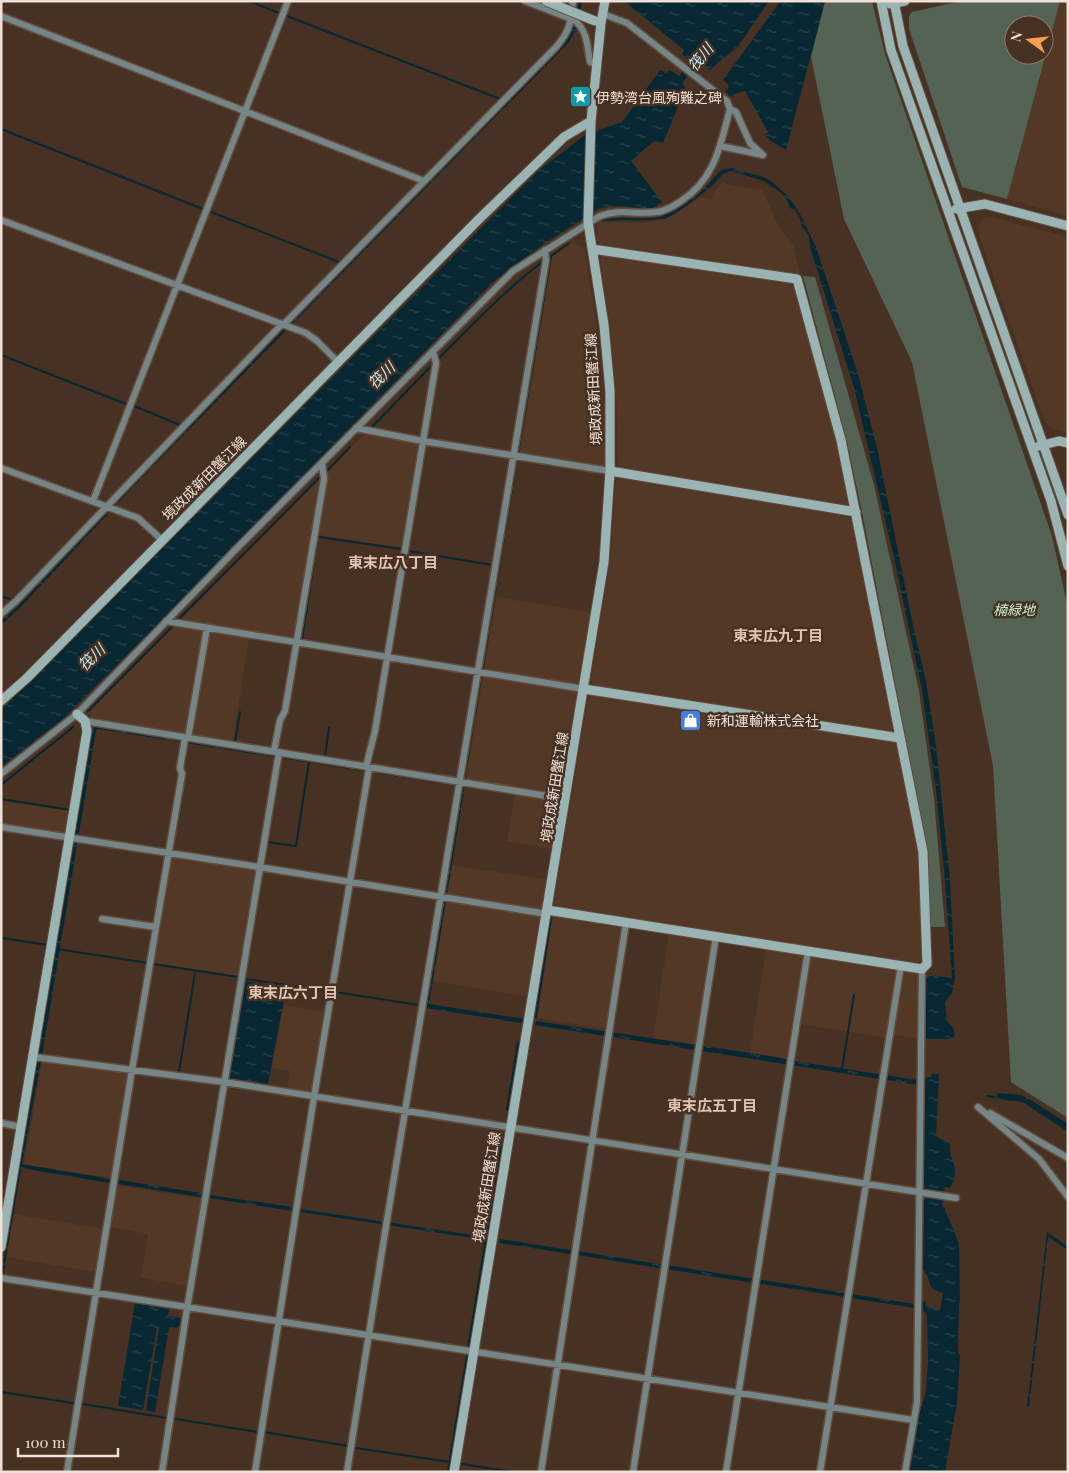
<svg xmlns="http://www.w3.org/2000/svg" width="1069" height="1473" viewBox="0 0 1069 1473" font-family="'Playfair Display','Noto Sans JP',serif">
	<defs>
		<pattern id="water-ripples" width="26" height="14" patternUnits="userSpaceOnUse" patternTransform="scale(1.25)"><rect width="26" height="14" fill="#072732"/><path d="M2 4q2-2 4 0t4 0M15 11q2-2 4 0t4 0" fill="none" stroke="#2b464f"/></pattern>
	</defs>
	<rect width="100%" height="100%" fill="#473122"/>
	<path fill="#543826" d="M1060 1H1068V216L1007 199Z
		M722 183 762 190 779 227 793 244 800 275 600 244 597 240 599 222 645 223 664 219 673 215 700 197 711 200 713 193Z
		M991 217 1068 237V433L1053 429 1045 422 980 239 978 225 985 218Z
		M573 242 584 248 597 326 603 392 605 467 520 454 552 257Z
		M603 254 788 283 794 288 827 400 849 502 847 505 618 467 616 392 610 325 600 258Z
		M366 433 419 443 402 548 319 535 328 479 326 472Z
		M321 478 294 638 289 639 179 621Z
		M621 478 847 516 853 521 893 729 891 732 594 685 591 680 610 563 616 481Z
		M496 597 590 612 578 686 484 671Z
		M174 626 204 631 187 732 185 734 91 717 88 713Z
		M211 631 249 638 233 741 192 735 191 733 208 633Z
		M483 675 577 691 560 793 559 795 466 779Z
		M592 695 892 742 898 746 919 854 921 960 918 963 557 906 554 902 588 699Z
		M515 793 562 801 553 849 507 841Z
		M1 801 71 811 67 835 1 824Z
		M173 856 256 869 239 976 153 963 170 858Z
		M452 865 548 880 543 908 540 910 447 895Z
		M446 901 538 914 541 917 529 997 433 981Z
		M553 915 621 926 623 927 606 1029 537 1018Z
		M669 933 714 940 697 1045 653 1038Z
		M766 948 803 954 804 956 788 1060 750 1053Z
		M811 955 897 969 898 971 887 1038 799 1024 809 958Z
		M903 970 918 972 920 974 919 1039 893 1034Z
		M284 1005 326 1012 311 1093 287 1090 290 1071 272 1068Z
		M42 1062 126 1072 129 1074 112 1178 24 1165Z
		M115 1185 202 1199 188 1286 141 1278 148 1234 109 1227Z
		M13 1214 104 1229 96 1272 6 1257Z"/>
	<path fill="#546354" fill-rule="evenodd" d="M825 1H872L885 54 1052 536 1068 608V1118L1011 1082 993 766 912 362 844 219 811 57Z
		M961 1H1060L1007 199 962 187 909 29V16L912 12ZM1014 25H1044V55H1014Z
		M803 276 815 277 874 485 919 691 934 799 945 927H930L928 854 862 512 847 442Z"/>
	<path fill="url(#water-ripples)" d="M579 1H582L577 28 568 43 146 473 19 609 1 625V621L25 599 143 472 555 53 572 31Z
		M624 1H769L737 48 722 59 710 70 700 62H696L682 84 686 88 663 143 654 141 631 161 662 202 653 208C634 209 616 203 598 209L544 244 494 281 160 622 63 719 1 767V710L539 170 585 135 622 122 660 70 666 73 670 70 679 76 691 63 682 54 684 50Z
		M777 1H825L786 150 771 141 765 135 768 132 745 91 734 94 732 97 725 92 729 87 728 84 723 80 779 3Z
		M731 168 763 177 772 182 789 197 800 214 816 247 858 374 877 448 914 630 926 681 936 746 950 879 955 978 952 993 945 1002 947 1021C953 1027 956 1030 954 1039H926V979L929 975 952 978 944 869 936 790 922 690 893 553 854 388 810 247 809 236 801 225 800 218 795 210 790 208 787 200 781 193 764 181 731 171 723 174 711 187 688 205 673 215 664 219 661 218 662 215 685 204 700 193 721 170Z
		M95 726 457 784 456 786 98 729 96 731 43 1050 22 1164 111 1179 110 1183 21 1168 3 1277H1L91 734Z
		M463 785H465L429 1004 525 1019 521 1023 426 1008Z
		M245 981 286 988 268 1084 229 1078Z
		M536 1021 777 1057 794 1061 923 1081 927 1077H930L932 1074H939L936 1136 950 1144C949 1164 962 1166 950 1188L945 1187 942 1206 945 1209 959 1244 960 1302 959 1303 958 1353 960 1355 957 1403 945 1472H909L917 1421 926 1391 928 1361 927 1317 926 1313 921 1309 500 1243V1239L921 1305 922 1301 926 1302 925 1306 940 1310 943 1293C923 1288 934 1280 922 1269L923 1201 925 1199 926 1190 922 1182 925 1086 535 1025Z
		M998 1093 1021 1095 1031 1100 1068 1124V1132L1024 1103 1018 1101 1001 1100 987 1097 986 1095 997 1096Z
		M119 1180 201 1193V1197L118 1184Z
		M210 1195 293 1207 292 1211 209 1198Z
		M301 1209 486 1237V1240L300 1212Z
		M1047 1232 1068 1247V1250L1048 1237 1029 1407H1027Z
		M135 1303 169 1309 168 1316 181 1318 179 1326H178L177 1328 169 1327 155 1412 146 1410 159 1327H157L143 1410 118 1406Z"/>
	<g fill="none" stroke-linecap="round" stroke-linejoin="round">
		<path stroke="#072732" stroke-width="2" d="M249 1 279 13
			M287 16 500 99
			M1 129 203 209
			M211 212 339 262
			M604 220C623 218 642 221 661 218
			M1 355 126 404
			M439 358C472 325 504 291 541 263
			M134 406 180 425
			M370 429 433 364
			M518 452 551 256 568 244
			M328 470 350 447
			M319 537 402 549
			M408 551 493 565
			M1 596 13 600
			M179 619 321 476
			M304 641 302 640 317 541
			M482 670 517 459
			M88 711 173 626
			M235 741 240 712
			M325 756 329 727
			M464 780 481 675
			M1 785 73 727
			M1 799 71 810
			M267 842 296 846 309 762
			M1 938 48 945
			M57 949 148 963
			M153 964 238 977
			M245 979 328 991
			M335 992 419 1005
			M536 1017 551 918
			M842 1069 854 995
			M179 1072 195 973
			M507 1110 518 1042
			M488 1230 501 1146
			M468 1348 486 1237
			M1 1392 73 1403
			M83 1404 167 1418
			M176 1419 257 1432
			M264 1432 348 1446
			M356 1448 450 1462
			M462 1464 513 1472
			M448 1472 467 1355"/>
		<defs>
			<path id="street" d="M525 1 574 20C588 31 587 46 590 62L597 65
				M603 14 627 23 727 101 730 109 736 112 750 143 763 155
				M1 16 424 181
				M720 146 763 155
				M1 220 306 333 317 341 338 362
				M284 324 556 47C570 31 571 22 573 1
				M356 428 423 441 610 471
				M1 468 138 518 162 540
				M93 501 288 1
				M1 614 16 601 282 324
				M166 621 584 689
				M85 721 566 799
				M188 738 207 628
				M274 751 280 720 285 711 324 479 322 463
				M366 767 375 731 436 363 433 351
				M1 774 77 714 240 545 513 271 600 216C622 208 635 215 657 212 665 211 674 206 681 201 715 179 720 146 730 109
				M1 827 259 867 547 914
				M102 919 156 927
				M34 1057 224 1082 956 1198
				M978 1107 1039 1159 1068 1197
				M990 1113 1068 1158
				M1 1123 21 1127
				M1 1278 913 1420
				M67 1472 132 1070 182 774 180 768 185 738
				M162 1472 187 1309 279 752
				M255 1472 314 1097 369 768
				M347 1472 387 1220 546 260 545 250
				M541 1472 626 923
				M633 1472 716 936
				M726 1472 808 951
				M820 1472 901 965
				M905 1472 917 1402 922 969"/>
			<path id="secondary" d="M881 1 891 50 1051 501 1068 566
				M894 1 903 46 1068 515
				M890 4 905 1
				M591 121 601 23 605 1
				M956 209 985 204 1068 226
				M1039 446 1059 441 1068 443
				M610 471 856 512
				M584 689 900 738
				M1 701 27 678 478 220 564 137 591 121 588 222 604 325 610 391V471L604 562 454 1472
				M547 910 922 969 927 964 923 852 841 440 797 279 592 249
				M1 1247 87 731 85 721 77 714"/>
		</defs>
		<use href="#street" stroke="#624d3f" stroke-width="9"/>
		<use href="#secondary" stroke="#624d3f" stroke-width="11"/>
		<use href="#street" stroke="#768686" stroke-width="6"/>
		<use href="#secondary" stroke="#9ab3b3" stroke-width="9"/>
		<defs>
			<path id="secondary-bridge" d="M546 1 595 21"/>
		</defs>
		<use href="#secondary-bridge" stroke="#624d3f" stroke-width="11" stroke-linecap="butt"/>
		<use href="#secondary-bridge" stroke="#9ab3b3" stroke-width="9"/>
	</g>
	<defs>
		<symbol id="sight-square" viewBox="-11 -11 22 22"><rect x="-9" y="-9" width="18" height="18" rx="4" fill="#0f9aa8" stroke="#473122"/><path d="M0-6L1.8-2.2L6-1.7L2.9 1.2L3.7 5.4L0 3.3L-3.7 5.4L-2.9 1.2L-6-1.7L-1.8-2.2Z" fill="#fff"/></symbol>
		<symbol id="shop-square" viewBox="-11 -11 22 22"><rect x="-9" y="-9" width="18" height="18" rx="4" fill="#3f7fe0" stroke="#473122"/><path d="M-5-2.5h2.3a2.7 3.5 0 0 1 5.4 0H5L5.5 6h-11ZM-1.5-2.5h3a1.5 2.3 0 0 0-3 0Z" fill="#fff"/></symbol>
	</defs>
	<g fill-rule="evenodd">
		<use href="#sight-square" x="568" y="84" width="25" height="25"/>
		<use href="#shop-square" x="678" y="708" width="25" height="25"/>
	</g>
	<g text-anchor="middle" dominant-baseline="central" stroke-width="5" stroke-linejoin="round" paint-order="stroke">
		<g font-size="14" fill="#f0e1d8" stroke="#473122" text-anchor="start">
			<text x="596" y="97">伊勢湾台風殉難之碑</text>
			<text x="707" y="720">新和運輸株式会社</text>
		</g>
		<g font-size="14" fill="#f0e1d8" stroke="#473122">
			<text transform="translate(593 389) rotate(-93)">境政成新田蟹江線</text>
			<text transform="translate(204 478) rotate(-45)">境政成新田蟹江線</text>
			<text transform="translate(554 787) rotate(-81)">境政成新田蟹江線</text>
			<text transform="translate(486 1187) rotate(-81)">境政成新田蟹江線</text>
		</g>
		<g font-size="14" font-style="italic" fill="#c4efc5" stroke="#473122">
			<text x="1014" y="609">楠緑地</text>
		</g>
		<g font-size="15" font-style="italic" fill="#c5e9f8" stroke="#473122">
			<text transform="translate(700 57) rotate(-50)">筏川</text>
			<text transform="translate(381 375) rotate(-44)">筏川</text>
			<text transform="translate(91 657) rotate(-44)">筏川</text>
		</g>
		<g font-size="15" font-weight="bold" fill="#e0c3b1" stroke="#473122">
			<text x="393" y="562">東末広八丁目</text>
			<text x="778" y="635">東末広九丁目</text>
			<text x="293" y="992">東末広六丁目</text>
			<text x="712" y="1105">東末広五丁目</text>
		</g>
	</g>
	<rect width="1069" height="1473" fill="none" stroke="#f0e1d8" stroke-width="5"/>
	<g transform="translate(1029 40) rotate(285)"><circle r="24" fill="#473122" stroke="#8b776b"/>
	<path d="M0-4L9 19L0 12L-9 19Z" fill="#f9a04c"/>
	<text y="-8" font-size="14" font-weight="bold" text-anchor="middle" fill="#f0e1d8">N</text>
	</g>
	<path d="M18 1448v8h100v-8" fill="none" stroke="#f0e1d8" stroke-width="2.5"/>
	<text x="25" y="1448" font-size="15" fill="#f0e1d8" stroke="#473122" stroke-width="4" paint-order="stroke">100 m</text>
</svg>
